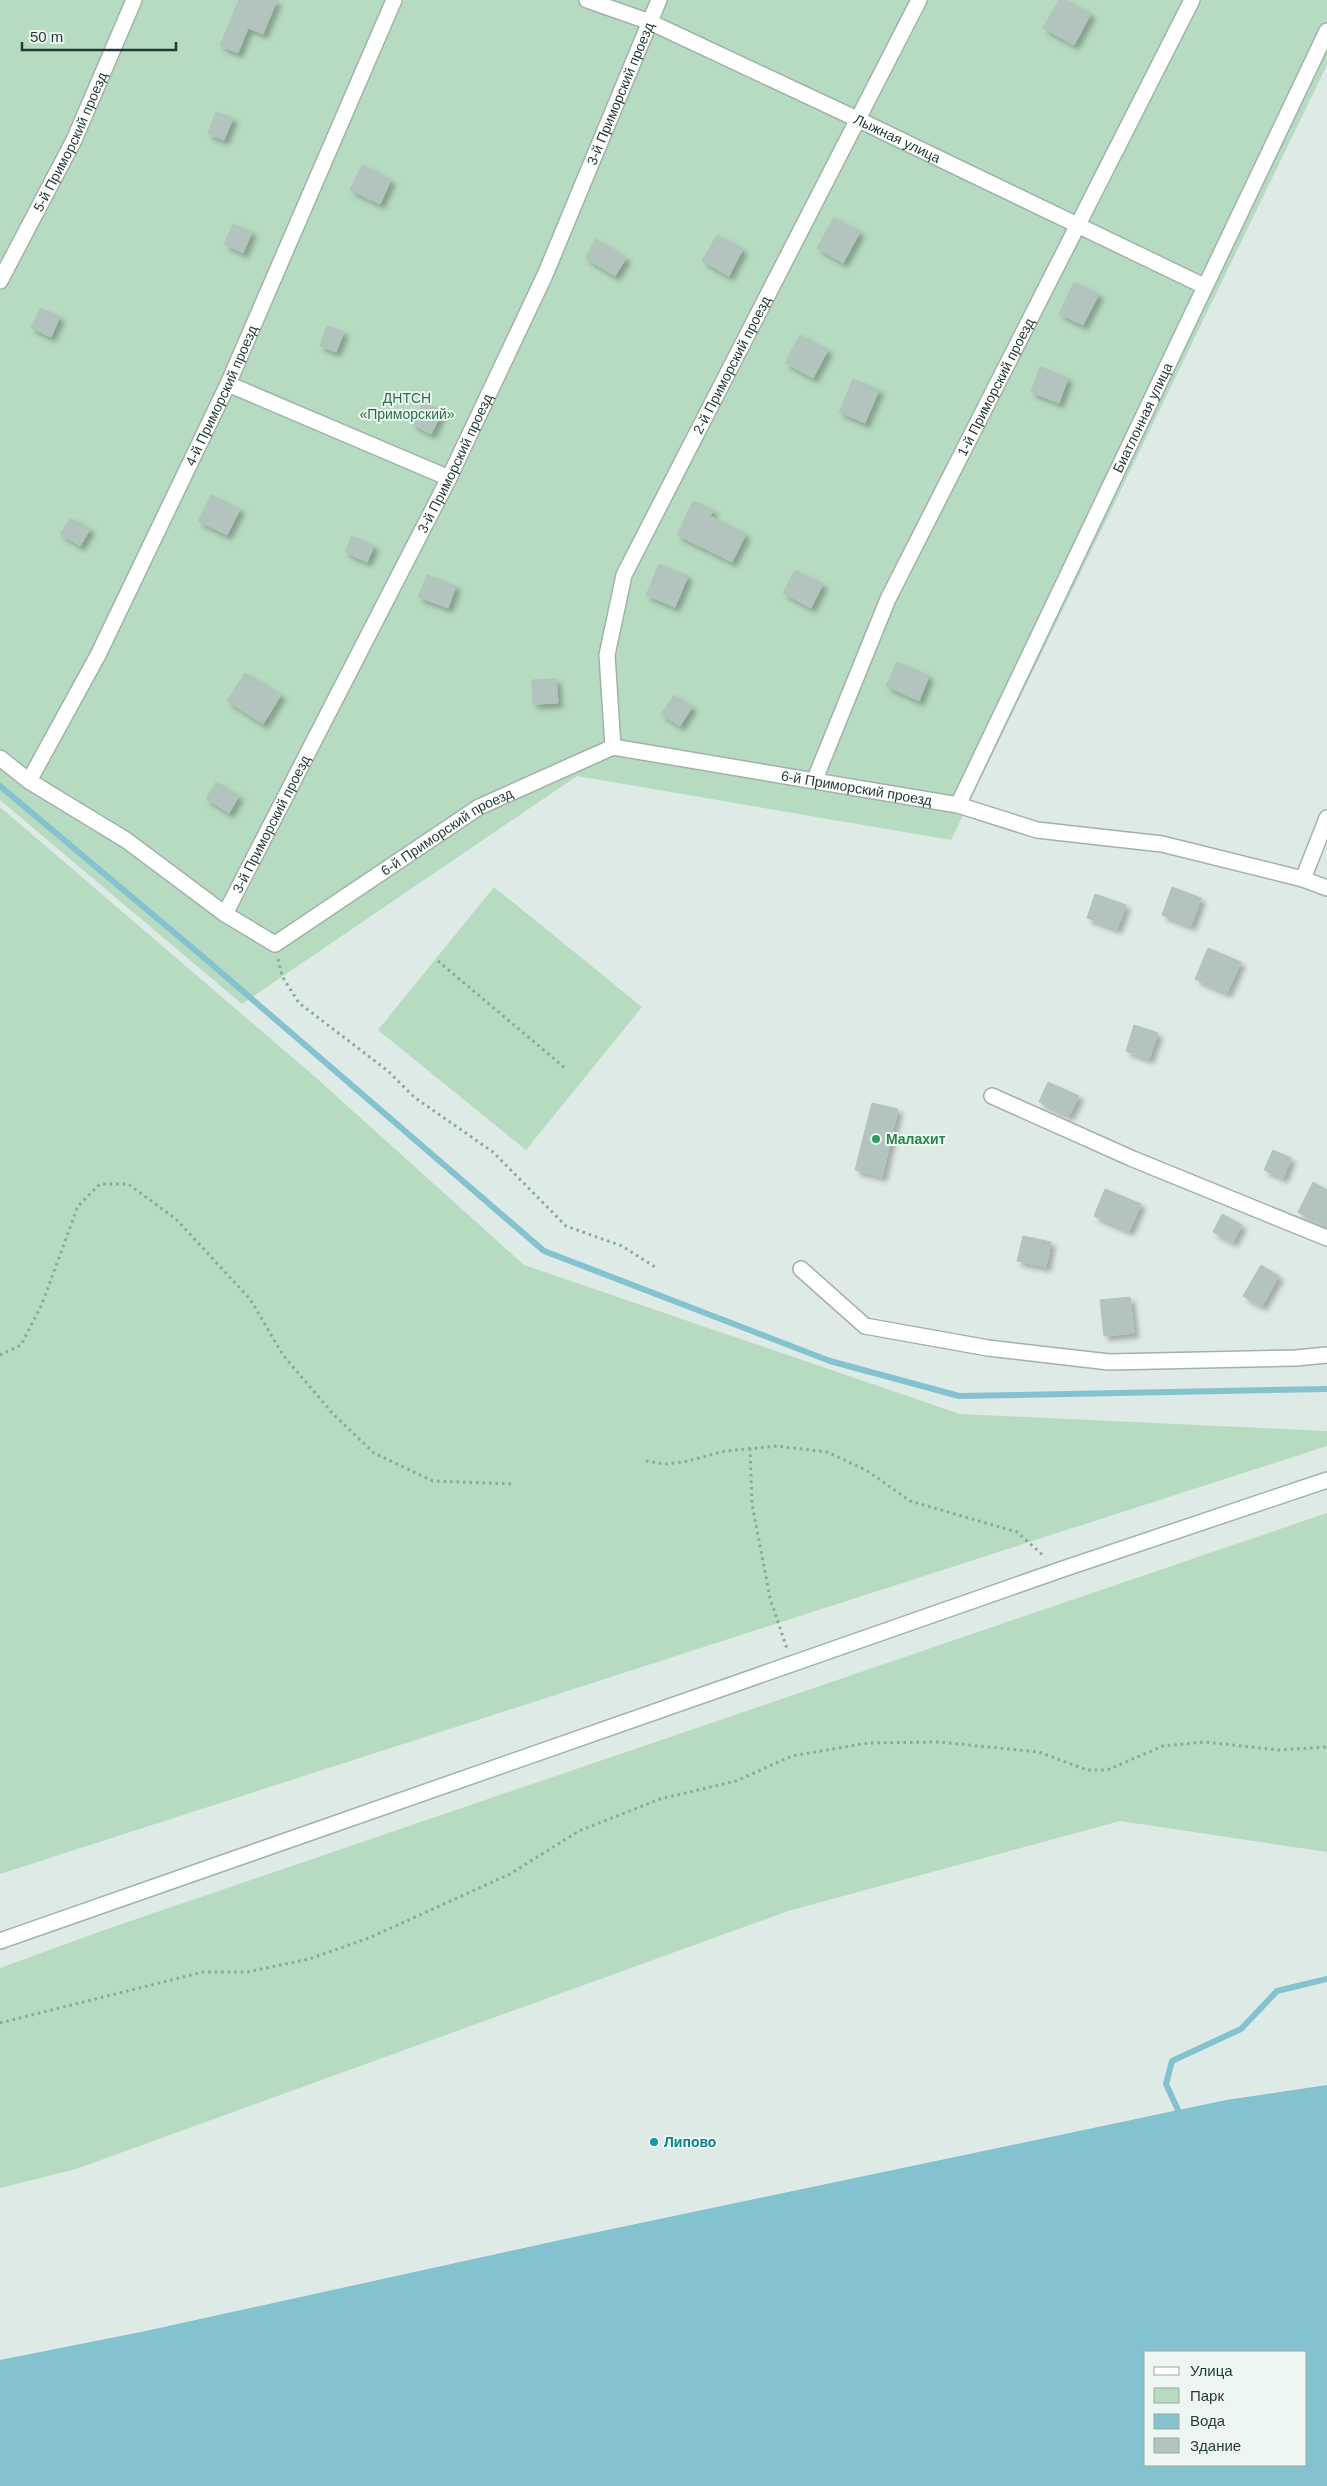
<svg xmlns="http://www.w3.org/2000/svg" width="1327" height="2486" viewBox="0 0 1327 2486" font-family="Helvetica,sans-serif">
	<defs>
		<filter id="shadow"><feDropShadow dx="4.5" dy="4.5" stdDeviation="2.5" flood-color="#0004"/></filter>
	</defs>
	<rect width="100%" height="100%" fill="#deeae5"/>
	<path fill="#b6dbc1" d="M0 0H1327V65L951 840 577 776 242 1004 0 800Z
		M0 807 313 1075 524 1265 960 1414 1327 1431V1446L0 1874Z
		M494 887 642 1007 526 1150 378 1030Z
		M1327 1513V1852L1120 1821 788 1911 76 2169 0 2188V1968L107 1929Z"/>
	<path fill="#84c2d0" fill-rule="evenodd" d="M1327 2085V2486H0V2360L141 2332 574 2237 1226 2100ZM1146 2352H1306V2465H1146Z"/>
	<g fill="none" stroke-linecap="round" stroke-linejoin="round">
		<path stroke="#84c2d0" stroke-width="6" d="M0 786 202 956 544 1251 830 1361 959 1396 1327 1389
			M1178 2110 1166 2084 1172 2061 1241 2029 1277 1991 1327 1979"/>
	</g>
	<path fill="#b3c4be" stroke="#b0c3bc" filter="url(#shadow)" d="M239 0H277L263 34 248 28 238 53 220 46Z
		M1059 0H1065L1091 14 1074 45 1043 28Z
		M216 112 233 118 224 140 208 134Z
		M362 165 391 180 380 204 350 190Z
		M834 217 860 232 843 263 817 248Z
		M233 224 252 232 243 253 224 244Z
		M717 235 743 249 729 276 702 261Z
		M596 239 626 258 615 276 585 258Z
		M1074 282 1099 294 1083 325 1059 314Z
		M40 308 60 317 51 337 31 328Z
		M327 326 344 332 336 352 320 346Z
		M800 335 828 350 813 378 785 363Z
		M1040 367 1068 378 1059 403 1031 392Z
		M853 379 879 390 865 423 839 412Z
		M424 402 442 412 431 434 412 424Z
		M211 495 240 509 227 535 198 521Z
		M693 501 713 510 710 516 746 534 732 562 677 535Z
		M70 518 90 529 80 546 60 534Z
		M352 536 374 546 367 562 345 552Z
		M659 564 688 576 675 607 646 595Z
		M795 570 823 584 811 608 783 593Z
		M427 575 456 586 448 608 418 597Z
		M897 662 929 676 919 701 886 686Z
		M245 673 281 695 263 724 227 701Z
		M556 679 558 703 533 704 532 680Z
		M674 695 692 707 680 726 661 714Z
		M216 782 239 796 229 813 206 799Z
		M1172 887 1201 898 1191 926 1162 915Z
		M1095 894 1126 905 1117 929 1087 918Z
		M1208 948 1241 962 1227 993 1195 979Z
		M1134 1025 1158 1033 1149 1059 1126 1051Z
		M1048 1082 1079 1096 1069 1116 1039 1102Z
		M872 1103 898 1109 882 1177 855 1170Z
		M1273 1150 1291 1158 1283 1178 1264 1170Z
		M1313 1182 1327 1190V1227L1298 1212Z
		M1105 1189 1141 1204 1129 1231 1094 1216Z
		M1222 1214 1242 1225 1233 1242 1213 1232Z
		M1023 1236 1051 1242 1046 1267 1017 1261Z
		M1261 1265 1279 1276 1262 1306 1243 1296Z
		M1130 1297 1134 1333 1104 1336 1100 1300Z"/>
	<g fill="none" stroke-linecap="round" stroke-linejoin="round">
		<defs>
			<g id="minor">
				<path id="s1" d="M587 0 650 22 857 119 1204 286"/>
				<path id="s2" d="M0 281 74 140 134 0"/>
				<path d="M228 384 449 478"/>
				<path id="s3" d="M613 747 607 655 624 575 919 0"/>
				<path id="s4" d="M0 758 29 781 126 840 225 914 275 944 479 807 613 747 958 805 1037 830 1162 844 1303 879 1327 888"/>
				<path id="s5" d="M815 779 888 599 1192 0"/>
				<path id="s6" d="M29 781 98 655 228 384 394 0"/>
				<path id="s7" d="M958 805 1327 31"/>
				<path d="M1303 879 1327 818"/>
				<path id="s8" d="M225 914 449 478 545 275 659 0"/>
				<path d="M992 1096 1133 1159 1327 1238"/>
				<path d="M801 1269 865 1326 988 1348 1109 1362 1296 1358 1327 1355"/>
			</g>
			<path id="secondary" d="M0 1941 1060 1570 1327 1480"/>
		</defs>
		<use href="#minor" stroke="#a1b1ac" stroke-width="18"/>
		<use href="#secondary" stroke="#9db5ad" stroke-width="18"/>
		<path stroke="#7eaea0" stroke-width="3" stroke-dasharray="2.5 4" stroke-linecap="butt" d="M278 959 282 976 299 1003 388 1071 414 1097 493 1152 566 1226 622 1246 658 1269
			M438 961 565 1068
			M0 1355 21 1345 42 1304 78 1206 100 1184H128L176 1219 250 1299 283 1355 333 1414 374 1453 433 1481 514 1484
			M750 1448 752 1504 770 1598 787 1649
			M646 1461 665 1464 684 1462 725 1451 777 1446 827 1452 866 1470 910 1501 1017 1532 1045 1557
			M0 2023 203 1972H247L309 1959 369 1938 510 1874 579 1831 660 1799 736 1781 792 1756 868 1743 938 1742 1039 1752 1087 1770H1107L1163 1746 1205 1742 1279 1750 1327 1747"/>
		<use href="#minor" stroke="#fff" stroke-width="15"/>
		<use href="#secondary" stroke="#fff" stroke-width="15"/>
	</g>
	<circle fill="#2e9e5b" stroke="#eef6f2" stroke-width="2" cx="876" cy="1139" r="5"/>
	<circle fill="#0f9aa8" stroke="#eef6f2" stroke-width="2" cx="654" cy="2142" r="5"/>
	<g text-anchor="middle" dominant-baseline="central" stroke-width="4" stroke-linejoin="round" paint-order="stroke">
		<g font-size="14" fill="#1f3933" stroke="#eef6f2">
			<text stroke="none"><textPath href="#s8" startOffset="911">3-й Приморский проезд</textPath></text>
			<text stroke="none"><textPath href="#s1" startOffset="340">Лыжная улица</textPath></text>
			<text stroke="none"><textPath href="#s2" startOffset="156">5-й Приморский проезд</textPath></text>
			<text stroke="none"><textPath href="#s3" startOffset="410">2-й Приморский проезд</textPath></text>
			<text stroke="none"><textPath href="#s5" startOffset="432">1-й Приморский проезд</textPath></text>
			<text stroke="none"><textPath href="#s6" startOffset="431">4-й Приморский проезд</textPath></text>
			<text stroke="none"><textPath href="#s7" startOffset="429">Биатлонная улица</textPath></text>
			<text stroke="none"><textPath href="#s8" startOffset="506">3-й Приморский проезд</textPath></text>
			<text stroke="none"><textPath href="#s4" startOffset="972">6-й Приморский проезд</textPath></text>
			<text stroke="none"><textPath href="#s8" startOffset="101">3-й Приморский проезд</textPath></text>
			<text stroke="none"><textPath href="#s4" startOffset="538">6-й Приморский проезд</textPath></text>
		</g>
		<g font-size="14" fill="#2a7047" stroke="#eef6f2">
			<text x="407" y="398">ДНТСН<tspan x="407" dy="16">«Приморский»</tspan></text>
		</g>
		<g font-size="14" font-weight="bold" fill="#27864d" stroke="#eef6f2" text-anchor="start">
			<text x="886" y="1139">Малахит</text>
		</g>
		<g font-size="14" font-weight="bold" fill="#0d838f" stroke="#eef6f2" text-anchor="start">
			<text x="664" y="2142">Липово</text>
		</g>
	</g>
	<rect x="1144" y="2351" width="162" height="115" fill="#eef6f2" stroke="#9baaa6"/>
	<rect x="1154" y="2367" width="25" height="8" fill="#ffffff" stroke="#9baaa6"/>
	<text x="1190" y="2376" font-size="15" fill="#1f3933">Улица</text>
	<rect x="1154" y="2388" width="25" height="15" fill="#b6dbc1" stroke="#9baaa6"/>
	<text x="1190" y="2401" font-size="15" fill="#1f3933">Парк</text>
	<rect x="1154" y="2414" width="25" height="15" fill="#84c2d0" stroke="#9baaa6"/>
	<text x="1190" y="2426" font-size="15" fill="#1f3933">Вода</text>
	<rect x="1154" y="2438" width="25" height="15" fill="#b3c4be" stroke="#9baaa6"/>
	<text x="1190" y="2451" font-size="15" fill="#1f3933">Здание</text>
	<path d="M22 42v8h154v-8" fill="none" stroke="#1f3933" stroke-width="2.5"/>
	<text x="30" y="42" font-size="15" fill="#1f3933" stroke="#eef6f2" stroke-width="4" paint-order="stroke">50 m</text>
</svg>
